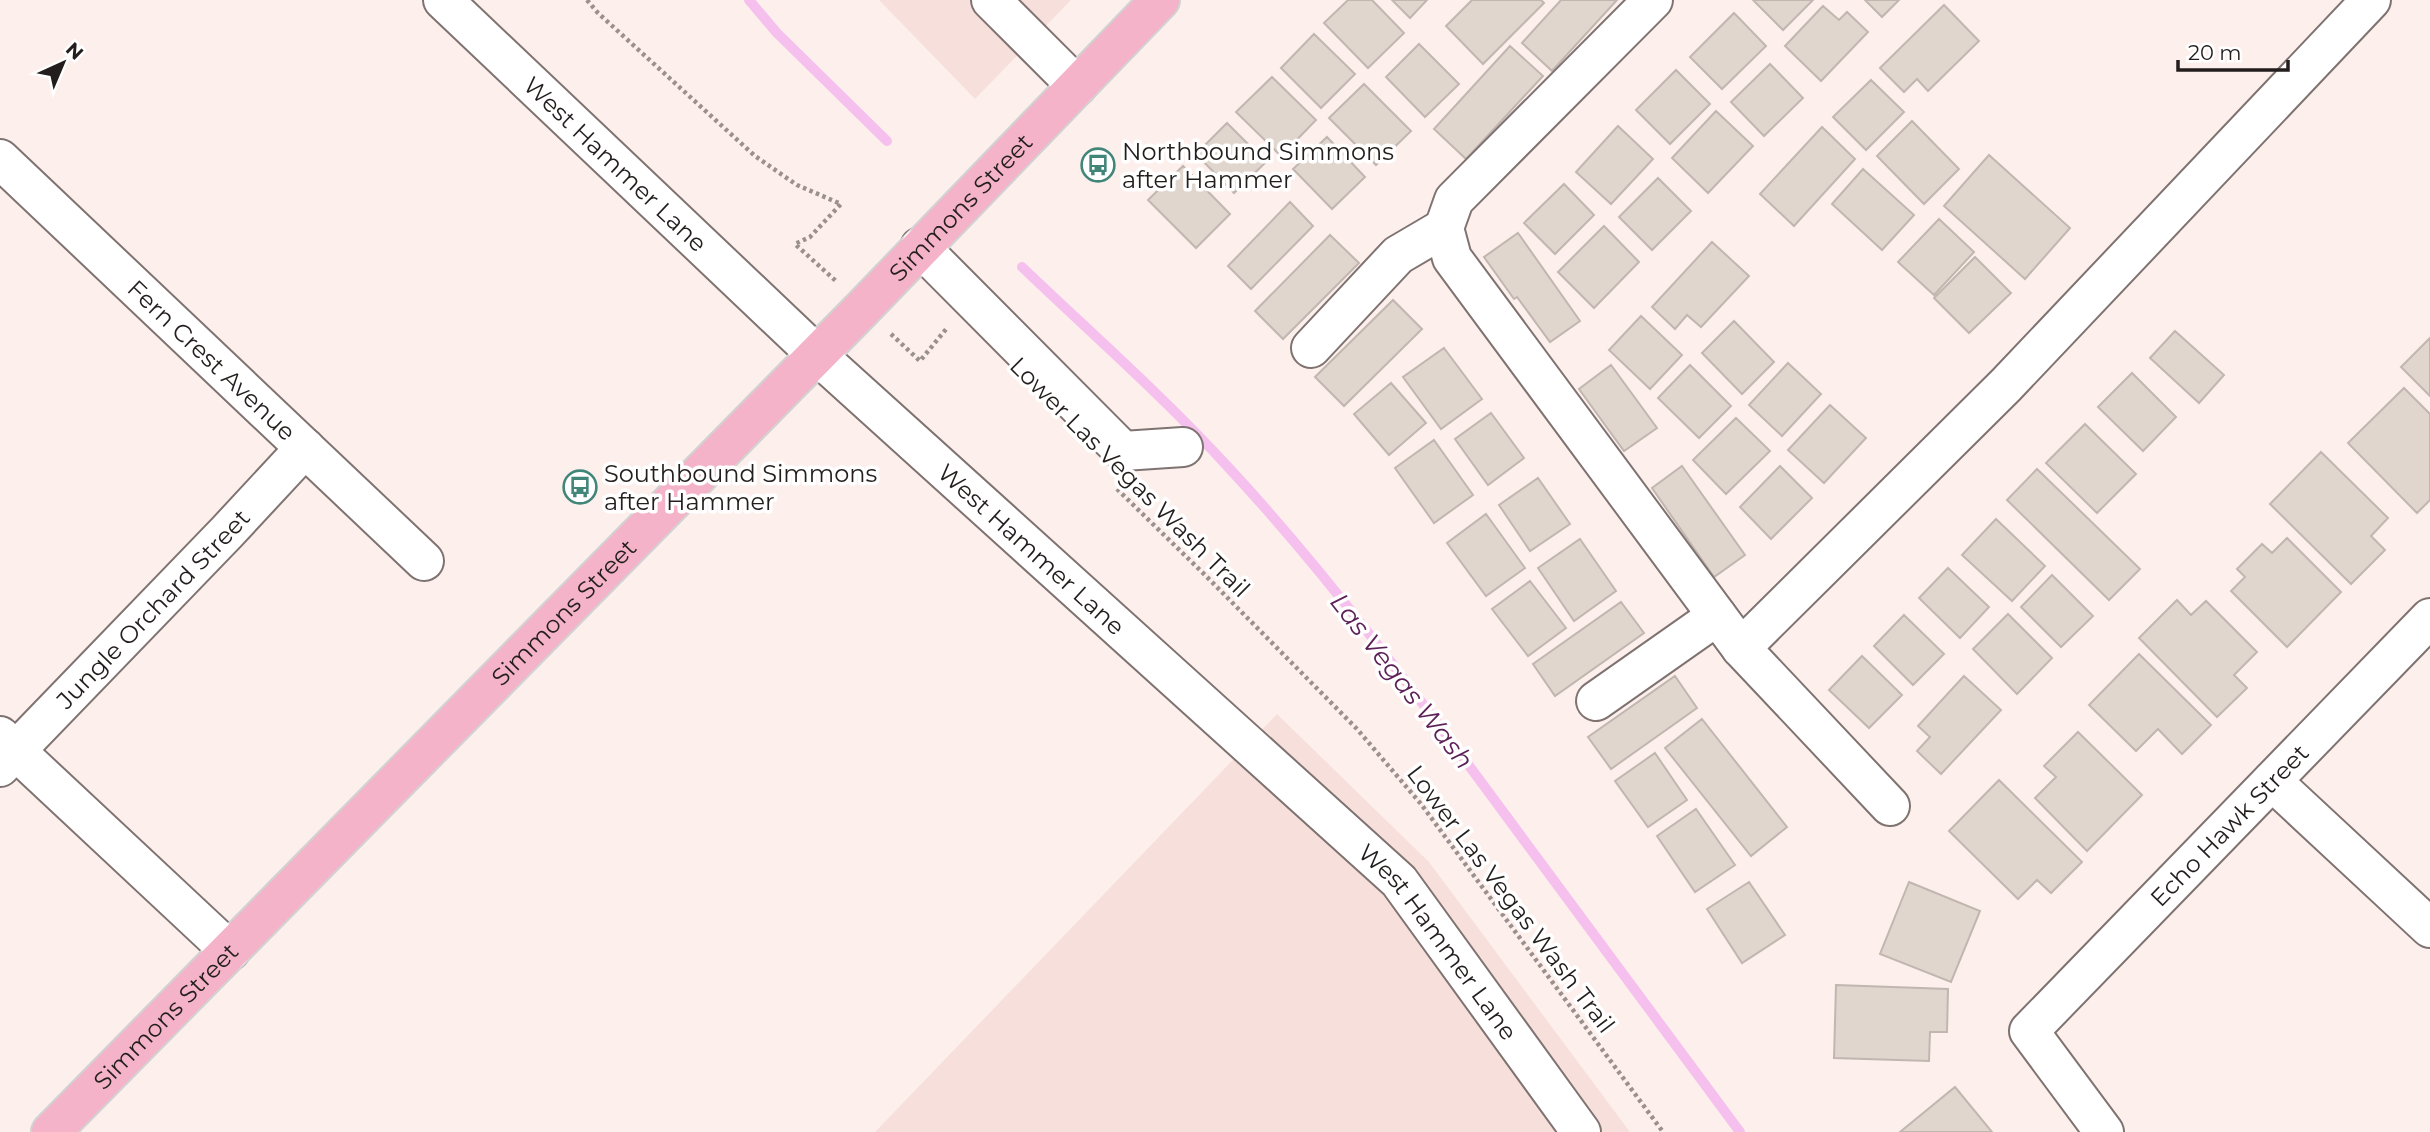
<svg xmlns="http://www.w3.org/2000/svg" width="2430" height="1132" viewBox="0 0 2430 1132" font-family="Montserrat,sans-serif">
	<rect width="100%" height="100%" fill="#fdefec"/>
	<path fill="#f7e0dc" d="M879 0H1071L975 99Z
		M1277 714 1429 862 1630 1132H875Z"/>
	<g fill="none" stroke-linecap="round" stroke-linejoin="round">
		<path stroke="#f5c0ed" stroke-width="10" d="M749 0 777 33 887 141
			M1022 267C1091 333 1164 397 1229 468 1329 576 1417 695 1504 813 1582 920 1661 1026 1740 1132"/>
	</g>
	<path fill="#e0d6ce" stroke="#c1b7b0" stroke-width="2" d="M1348 0H1372L1404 33 1368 68 1324 23Z
		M1392 0H1427L1410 18Z
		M1472 0H1541L1544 3 1483 64 1446 26Z
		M1561 0H1617L1552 71 1522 43Z
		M1753 0H1813L1783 30Z
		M1865 0H1899L1882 17Z
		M1944 5 1979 41 1928 91 1917 79 1904 92 1880 68Z
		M1823 6 1839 20 1847 12 1868 32 1821 81 1785 46Z
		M1734 13 1766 46 1722 89 1690 57Z
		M1314 34 1355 74 1321 108 1281 68Z
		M1419 44 1459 84 1425 117 1386 77Z
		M1510 46 1543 76 1466 159 1434 129Z
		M1770 64 1803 98 1764 136 1731 102Z
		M1676 70 1710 104 1670 144 1636 110Z
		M1272 77 1316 120 1281 156 1236 112Z
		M1871 80 1904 112 1866 150 1833 117Z
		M1364 84 1411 131 1376 165 1329 118Z
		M1716 111 1753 146 1708 193 1672 158Z
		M1912 121 1959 169 1924 204 1877 156Z
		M1227 123 1266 162 1234 193 1196 154Z
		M1618 126 1653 159 1611 204 1576 172Z
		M1822 127 1855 159 1794 226 1760 194Z
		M1327 137 1365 177 1332 209 1293 169Z
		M1989 155 2070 228 2025 279 1944 206Z
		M1183 166 1230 214 1196 248 1148 200Z
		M1863 169 1914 215 1882 250 1832 204Z
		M1658 178 1691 211 1652 250 1619 217Z
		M1564 184 1594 215 1555 254 1524 223Z
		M1290 202 1313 226 1251 289 1228 266Z
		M1939 219 1974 252 1934 295 1898 262Z
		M1604 226 1639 262 1594 308 1558 272Z
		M1518 233 1580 321 1550 342 1517 297 1514 299 1484 257Z
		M1330 235 1359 263 1283 339 1255 311Z
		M1712 242 1749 276 1701 327 1687 315 1675 329 1652 307Z
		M1975 257 2011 293 1969 333 1934 298Z
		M1393 300 1422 329 1344 406 1315 377Z
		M1641 316 1682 355 1650 389 1609 350Z
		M1734 321 1774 362 1742 394 1702 353Z
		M2175 331 2224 375 2199 403 2150 358Z
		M2430 338V396L2401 367Z
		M1444 348 1482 399 1441 429 1403 377Z
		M1788 363 1821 394 1782 436 1749 405Z
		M1611 365 1657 428 1624 451 1579 389Z
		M1690 365 1731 406 1699 438 1658 398Z
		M2132 373 2176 417 2143 451 2098 407Z
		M1391 383 1426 423 1389 455 1354 414Z
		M2404 388 2430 414V500L2417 513 2348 443Z
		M1830 405 1866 438 1824 483 1788 450Z
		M1491 413 1524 458 1488 485 1455 439Z
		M1736 418 1770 451 1726 494 1693 460Z
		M2085 424 2136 474 2097 513 2046 463Z
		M1434 440 1473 495 1434 523 1395 468Z
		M2321 452 2388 518 2371 536 2385 550 2351 584 2270 504Z
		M1682 466 1745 555 1714 577 1652 488Z
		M1780 466 1812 498 1771 539 1740 507Z
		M2037 469 2140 569 2109 600 2007 500Z
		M1538 478 1570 524 1530 551 1499 505Z
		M1486 514 1525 568 1486 596 1447 543Z
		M1996 519 2045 566 2012 601 1962 555Z
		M2287 538 2341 592 2287 647 2231 591 2245 577 2237 569 2262 544 2272 553Z
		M1580 539 1616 591 1574 621 1538 568Z
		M1948 568 1989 607 1960 638 1919 598Z
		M2052 575 2093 616 2061 647 2021 607Z
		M1530 581 1566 628 1528 656 1492 609Z
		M2177 600 2191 615 2206 601 2257 652 2234 675 2247 688 2217 717 2139 638Z
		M1621 602 1644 633 1555 696 1533 664Z
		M2008 614 2052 658 2017 694 1973 649Z
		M1904 615 1944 654 1913 685 1874 646Z
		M2139 654 2211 725 2182 754 2158 729 2136 751 2089 705Z
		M1862 656 1902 695 1869 728 1829 690Z
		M1675 676 1697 708 1611 769 1588 737Z
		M1964 676 2001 710 1941 774 1917 751 1930 737 1918 726Z
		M1702 719 1787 827 1751 856 1665 748Z
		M2078 732 2142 795 2087 851 2035 798 2056 777 2044 766Z
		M1655 753 1687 800 1648 827 1615 781Z
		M1999 780 2082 862 2051 893 2037 880 2018 899 1949 831Z
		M1696 809 1735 865 1695 892 1657 836Z
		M1749 882 1785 935 1742 963 1707 909Z
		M1909 882 1980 911 1951 982 1880 954Z
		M1836 985 1948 989 1947 1032H1930L1929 1061 1834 1058Z
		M1955 1087 1992 1132H1900Z"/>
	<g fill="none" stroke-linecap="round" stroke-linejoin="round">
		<defs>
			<g id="minor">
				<path id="s1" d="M443 0 817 355 1399 881 1581 1132"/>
				<path d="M991 0 1077 86"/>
				<path d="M1653 0 1454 200 1444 228 1452 258 1741 648 1890 806"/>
				<path id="s2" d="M0 159 424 561"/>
				<path d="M920 247 1123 451 1183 447"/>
				<path d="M1311 348 1398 255 1444 228"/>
				<path d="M1741 648 2006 385 2371 0"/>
				<path d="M1596 701 1717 616"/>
				<path d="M0 736 230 951"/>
				<path id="s3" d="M0 767 227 532 305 448"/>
				<path d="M2272 781 2430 928"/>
				<path id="s4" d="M2104 1132 2029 1031 2430 618"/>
			</g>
			<g id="major">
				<path id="s5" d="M51 1132 863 308 1160 0"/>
			</g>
		</defs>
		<use href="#minor" stroke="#7f7371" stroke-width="42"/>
		<use href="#major" stroke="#d3d2d2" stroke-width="42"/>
		<path stroke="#9a908e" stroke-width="4.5" stroke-dasharray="3.5 3.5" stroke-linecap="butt" d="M587 0 598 13 755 156 797 185 841 204 810 237 795 244 837 282
			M891 334 920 361 947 328
			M1117 489 1205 575 1357 729 1421 804 1663 1132"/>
		<use href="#minor" stroke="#fff" stroke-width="38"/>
		<use href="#major" stroke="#f4b3c8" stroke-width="38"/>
	</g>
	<defs>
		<symbol id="bus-ring" viewBox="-11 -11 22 22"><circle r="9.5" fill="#fff" stroke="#428679" stroke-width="1.5"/><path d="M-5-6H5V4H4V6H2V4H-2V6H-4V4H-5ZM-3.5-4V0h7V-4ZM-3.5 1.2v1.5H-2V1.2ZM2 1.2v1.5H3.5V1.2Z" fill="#428679"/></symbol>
	</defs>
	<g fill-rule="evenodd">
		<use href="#bus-ring" x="1079" y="146" width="38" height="38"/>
		<use href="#bus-ring" x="561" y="468" width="38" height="38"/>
	</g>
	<g text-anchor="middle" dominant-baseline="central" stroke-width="7" stroke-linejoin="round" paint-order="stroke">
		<g font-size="24" fill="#231e1d" stroke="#fff" text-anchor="start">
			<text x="1122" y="151">Northbound Simmons<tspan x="1122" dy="28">after Hammer</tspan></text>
			<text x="604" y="473">Southbound Simmons<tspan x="604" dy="28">after Hammer</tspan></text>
		</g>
		<g font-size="24" fill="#231e1d" stroke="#fff">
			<text stroke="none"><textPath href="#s1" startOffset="238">West Hammer Lane</textPath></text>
			<text stroke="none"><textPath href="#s5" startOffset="1297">Simmons Street</textPath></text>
			<text stroke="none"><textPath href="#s2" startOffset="292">Fern Crest Avenue</textPath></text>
			<text transform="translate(1130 477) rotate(45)">Lower Las Vegas Wash Trail</text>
			<text stroke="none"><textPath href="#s1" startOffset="805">West Hammer Lane</textPath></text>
			<text stroke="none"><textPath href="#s3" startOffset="220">Jungle Orchard Street</textPath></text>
			<text stroke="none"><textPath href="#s5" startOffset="730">Simmons Street</textPath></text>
			<text stroke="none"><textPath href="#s4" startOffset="413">Echo Hawk Street</textPath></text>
			<text transform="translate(1511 899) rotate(53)">Lower Las Vegas Wash Trail</text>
			<text stroke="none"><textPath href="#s1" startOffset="1372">West Hammer Lane</textPath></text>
			<text stroke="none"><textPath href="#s5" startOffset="163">Simmons Street</textPath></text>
		</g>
		<g font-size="26" font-style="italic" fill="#5d2158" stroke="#fff">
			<text transform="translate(1402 681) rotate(52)">Las Vegas Wash</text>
		</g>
	</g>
	<g transform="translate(63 63) rotate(44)" stroke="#ffffff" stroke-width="5" paint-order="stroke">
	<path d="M0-5L12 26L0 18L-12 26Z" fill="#231e1d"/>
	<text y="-10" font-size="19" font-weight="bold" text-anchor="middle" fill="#231e1d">N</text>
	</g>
	<path d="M2178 60v10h110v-10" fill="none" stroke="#231e1d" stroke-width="3.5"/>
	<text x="2188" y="60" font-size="21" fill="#231e1d" stroke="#ffffff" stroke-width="5" paint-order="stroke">20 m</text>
</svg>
